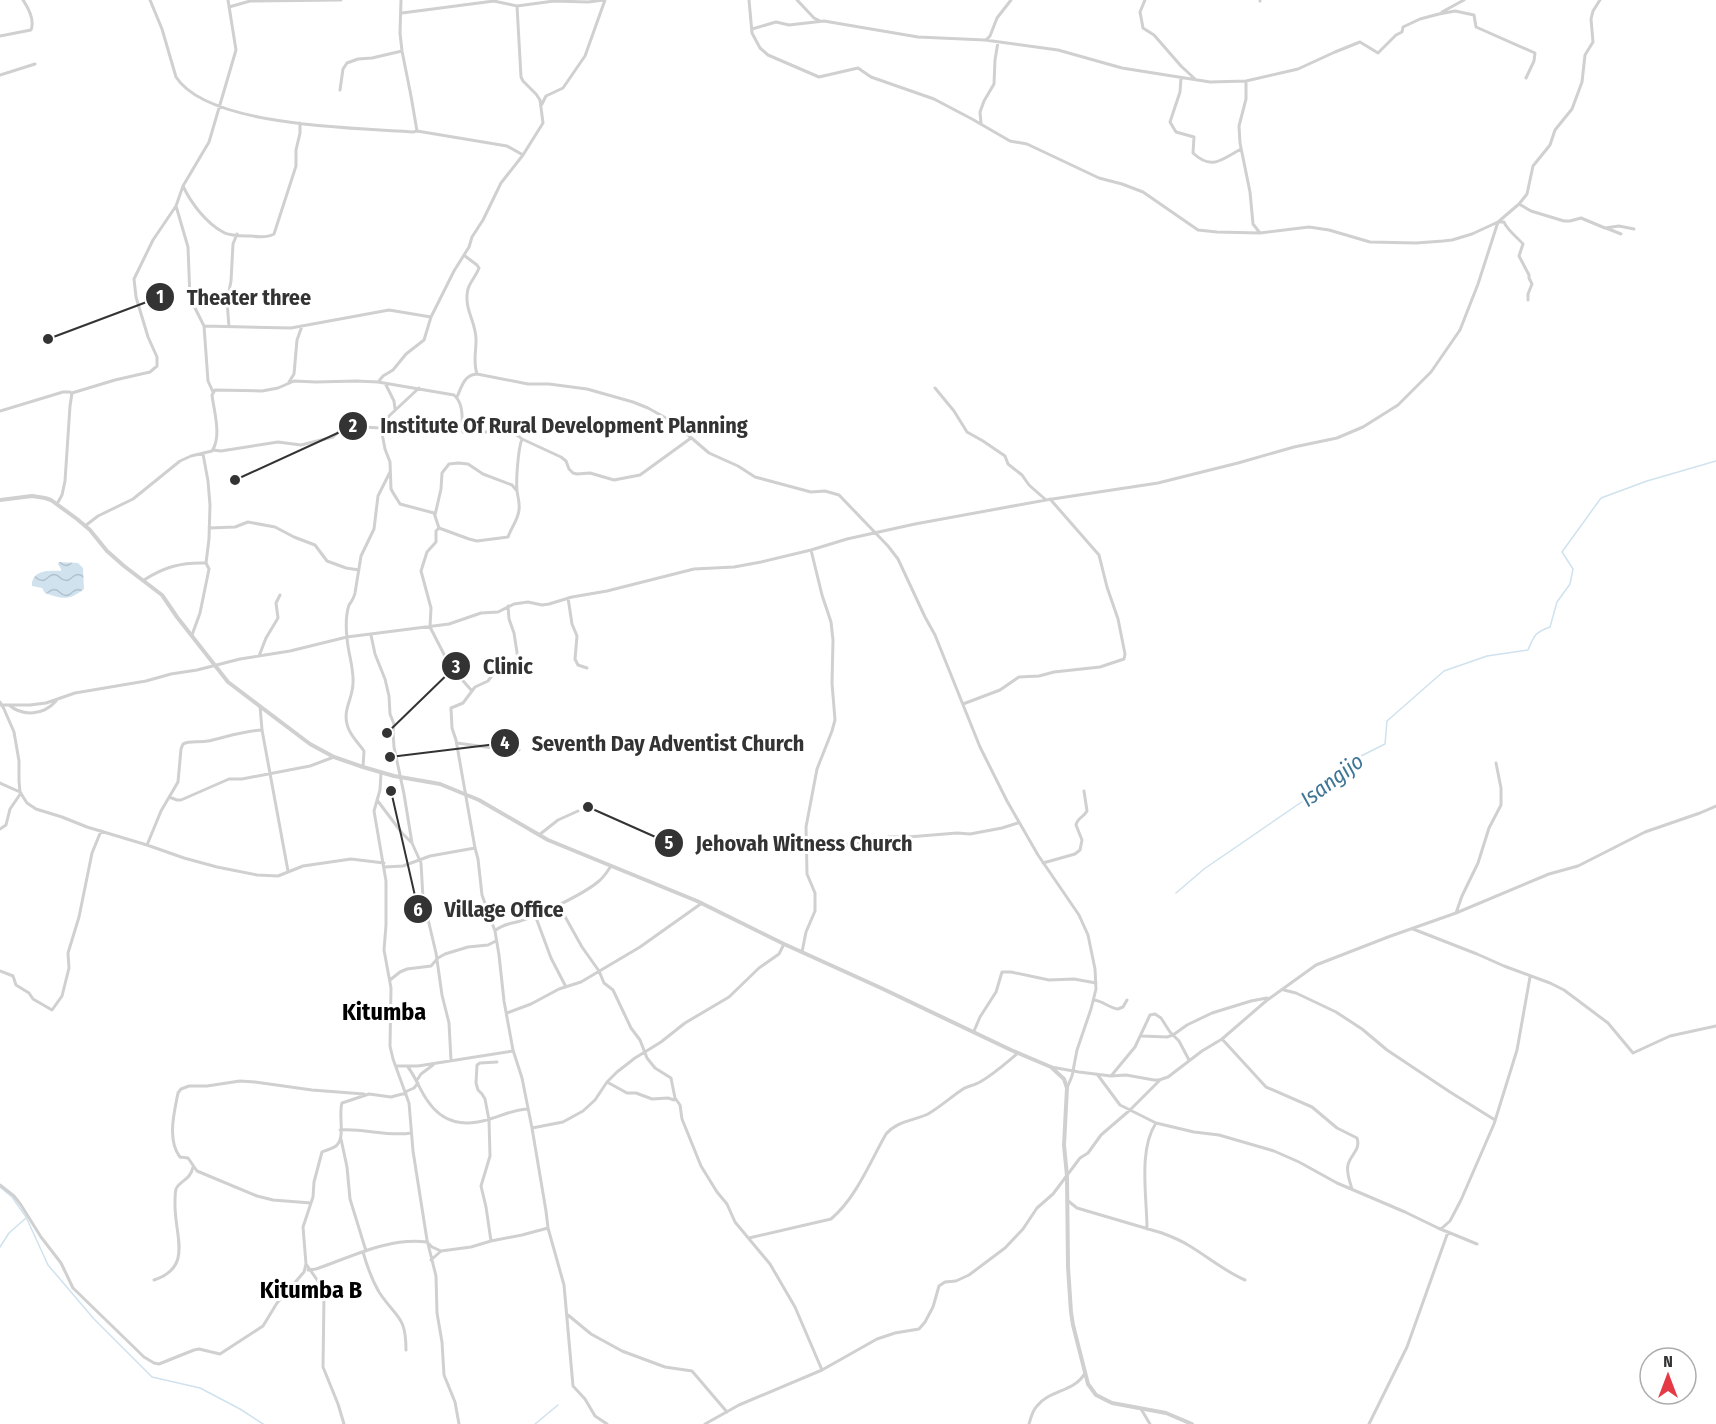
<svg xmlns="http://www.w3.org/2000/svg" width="1716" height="1424" viewBox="0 0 1716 1424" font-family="'Fira Sans Condensed',sans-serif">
	<defs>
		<pattern id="water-waves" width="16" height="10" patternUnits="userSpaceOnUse" patternTransform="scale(1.5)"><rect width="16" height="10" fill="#cfe2ee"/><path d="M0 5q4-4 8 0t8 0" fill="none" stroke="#b2c2cd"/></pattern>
	</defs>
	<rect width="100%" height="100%" fill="#fff"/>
	<path fill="url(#water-waves)" d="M59 562 78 563 83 568 84 589C69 601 62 599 45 593L42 588 32 586C31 570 49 570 61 571V569L58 564Z"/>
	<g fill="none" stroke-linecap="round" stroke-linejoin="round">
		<path stroke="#cfe2ee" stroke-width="1.5" d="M1176 893 1204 869 1322 788 1351 761 1385 744 1387 721 1444 671 1487 656 1528 650C1534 636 1535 632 1550 627L1557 602 1570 584 1573 569 1562 552 1601 498 1647 481 1716 461
			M0 1187 12 1197 26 1217 48 1265 94 1319 152 1377 200 1388 240 1409 263 1424
			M0 1247 9 1233 26 1218
			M535 1424 558 1405"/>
		<path stroke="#d0d0d0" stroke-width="3" d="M150 0 162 29 176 77C208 127 357 128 413 132L417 131
			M401 0 400 33 402 51 411 96 417 131 507 146 523 155
			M749 0 752 33 760 48 768 55 819 77 858 68 871 77 934 99 972 119 1010 141 1027 144 1099 178 1122 184 1143 192 1198 230 1217 232 1260 233 1309 227 1329 230 1370 242 1416 243 1443 241 1452 240 1472 234 1498 222 1519 204 1527 194 1533 166 1550 145 1555 130 1572 109 1582 82 1585 55 1593 42 1591 19 1593 11 1600 0
			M797 0 814 18 820 21
			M1145 0 1140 12 1143 28 1154 35 1181 66 1195 79
			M1260 1V0
			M229 7 250 1 341 0
			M1442 12 1464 0
			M402 13 494 1 517 6 554 1 588 2 604 0
			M752 29 776 22 789 25 824 21 918 37 985 40 1058 50 1122 68 1210 82 1246 81 1298 69 1335 52 1360 42 1378 53 1396 35 1402 32 1403 27 1420 19 1439 14 1455 11 1474 15 1476 27 1535 53 1534 61 1526 78
			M0 36 31 30C35 20 29 9 23 0
			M987 39 990 36 997 18 1011 0
			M0 75 35 64
			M1181 78 1180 92 1170 122 1176 132 1194 137 1193 153C1212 171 1222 159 1241 149
			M1246 81V99L1239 126 1240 143 1250 192 1253 224 1260 233
			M340 90 343 69 347 63 358 59 372 58 402 51
			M542 104 546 96 563 88 585 56 605 0
			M981 123 980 112 984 101 994 84 995 60 998 42
			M183 186C191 203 206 223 223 232 229 236 243 236 251 236 258 237 267 238 274 234L296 166V150L300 133V123
			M1519 204 1531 211 1564 221H1570L1581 218 1605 228 1619 226 1634 229
			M176 206 188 247 190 298 204 326 208 381 213 392
			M1606 228 1621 234
			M465 256 477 265 479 268C476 276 470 282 468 289 463 309 477 323 476 341 476 353 473 362 477 374
			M204 326 291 328 389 310 431 317
			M229 327 227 301 231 281 233 244 237 234
			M379 381 383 376 393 370 406 354 424 340 431 317 454 271 469 247 472 237 483 220 501 183 523 155 543 123 540 100 536 94 523 81 521 77 517 6
			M289 382 294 374 297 340 302 326
			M385 383 394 401 395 409
			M419 388 389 416 381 428 385 449 390 462 391 489C393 493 397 499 400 504L434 513 439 528
			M935 388 954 411 967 432 983 441 1005 456 1008 464 1022 475 1029 485 1046 500
			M457 397C462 386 464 375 477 374L528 384H549L587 389 633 402 648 408 673 422 709 453 738 466 755 477 811 492 825 491 839 495 888 546 898 559 925 617 935 635 980 747 1007 801 1038 855 1079 915 1088 935 1095 969 1096 989 1091 1009 1077 1050 1072 1076 1067 1088
			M0 411 63 392H70L72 394
			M522 439 561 457 566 461 569 469 573 473 577 474 590 473 614 480 640 475 691 438
			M213 450 221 451 278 442 301 445 333 437 345 426 381 428
			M57 504 62 495 65 481 70 406 72 393 115 380 150 372 157 366V357L148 337 136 297 134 279 153 240 176 206 183 186 209 142 236 50 228 0
			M435 515 441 489 442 473 449 464 458 463 468 464 483 474 512 485 517 491
			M85 526 98 516 133 499 180 461 191 456 212 451C222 436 214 412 212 395L215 390 262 391 278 388 294 381 316 382 356 381 378 382 454 395C465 405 461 420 463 432 482 436 507 424 522 439 518 449 516 480 517 491 518 498 520 503 519 510 518 520 511 528 508 537L477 541 469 539 439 528 436 531V542L427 552 421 571 431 608 430 627 450 666 472 691
			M209 528 235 527 248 522 275 527 294 537 315 545 327 561 346 568 359 570
			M144 580C164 567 182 562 206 563
			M568 598 572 624 577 636 575 659 578 665 587 668
			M508 606 509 619 514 633 518 659 494 673 488 681 475 687 463 703 451 708 452 728 456 740 475 848 478 859 482 895 495 931 499 955 504 1001 513 1050 522 1078 532 1128 546 1211 548 1228 564 1285 573 1386 585 1399 595 1416 607 1424
			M192 635 200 613 209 569 206 563 209 539 210 505 208 481 203 454
			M371 635 375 654 385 679 389 696 390 714 394 724 393 731 394 747 404 794 412 843
			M259 656 266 638 278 618 276 603 280 595
			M0 702 4 709 14 732 19 761V781L20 792 27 803 36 809 62 817 87 827 147 845 184 858 217 867 257 875 278 876 303 866 351 859 384 863
			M963 704 1000 690 1019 677 1039 676 1054 672 1100 667 1124 659 1125 654 1118 619 1107 587 1099 555 1050 499
			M0 705H30L46 703 75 693 146 681 171 674 197 670 240 659 290 651 347 637 449 624 481 613 498 612 514 604 528 602 542 605 549 604 572 597 607 591 694 569 734 567 761 562 811 550 847 539 915 524 1046 500 1158 483 1238 463 1294 447 1337 438 1363 427 1398 405 1431 372 1460 330 1478 284 1498 222H1504C1507 230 1517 237 1523 244L1519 256 1529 275V278L1532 284 1528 294V300
			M9 705C23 717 44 715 56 701
			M260 706 262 730 288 871
			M457 743 501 749 508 747 519 750
			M363 767 364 751C358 742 349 735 347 724 343 709 353 698 353 683 354 668 348 653 347 638 346 629 346 614 349 605 352 601 354 598 355 593L361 556 374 529 378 496 390 472
			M381 773 380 790 374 811 386 881V925L384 950 391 988 390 1046 393 1059 409 1103 413 1151 427 1240 436 1276 437 1313 442 1342 444 1375 455 1402 459 1424
			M0 783 20 792
			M169 797 177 800H181L229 779H242L310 766 334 757
			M377 800 402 833 412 843 421 863 423 898 436 953 442 995 449 1023 451 1060
			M0 829 6 825 10 809 21 793
			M539 835 558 820 578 811
			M147 845 161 811 178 782 181 749 183 744C191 740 199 743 208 741 226 737 243 731 262 730
			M807 846H835L889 837H908L957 833 970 834 1002 828 1018 823
			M1043 863 1075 854 1080 850 1082 840 1076 825C1077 818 1084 817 1087 811L1084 791
			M385 867 403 866 430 856 475 848
			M558 904 582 947 599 971 604 983 613 990 631 1028 640 1040 647 1058 655 1068 671 1078 675 1098 680 1105 682 1119 701 1166 717 1192 727 1204 735 1222 770 1264 795 1307 822 1370
			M1456 913 1462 896 1478 863 1489 828 1501 805V788L1496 763
			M535 915 551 958 566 987
			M1413 929 1477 954 1504 966 1550 983 1564 990 1608 1023 1633 1053 1670 1036 1716 1026
			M495 931C502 924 511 924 520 921 540 915 584 894 599 881 604 877 607 872 611 866
			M802 952 806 932 815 911V893L807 874 806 827 817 769 832 731 835 720 832 683 833 640 831 622 822 595 811 550
			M0 971 13 976 16 985 29 993 33 999 52 1010 62 996 69 968 68 953 79 917 92 853 101 831
			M390 980 400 972 407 969 431 966 438 958 445 954 468 947 488 945 496 941
			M1284 990 1296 993 1336 1012 1362 1029 1387 1050 1450 1092 1495 1120
			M1094 1000C1103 1001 1109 1008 1118 1009L1123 1007 1127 1000
			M507 1013 531 1004 559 989 581 982 640 947 702 903
			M974 1031 980 1017 996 992 1002 972H1011L1049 980 1074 979 1096 983
			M1142 1036 1167 1037 1173 1035 1187 1025 1212 1013 1251 1001 1267 998
			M1222 1039 1266 1087 1312 1107 1337 1128 1357 1138C1361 1150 1350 1155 1348 1165 1346 1172 1350 1182 1352 1189
			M396 1066H418L513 1051
			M408 1067C416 1078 420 1090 427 1100 443 1124 464 1127 490 1119 503 1115 513 1110 527 1109
			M1051 1067 1079 1072 1111 1076 1126 1075 1154 1080H1159L1168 1077 1202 1051 1222 1039 1266 1001 1316 965 1388 937 1456 913 1549 874 1578 866 1645 832 1700 813 1716 806
			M1097 1074 1120 1105 1156 1123 1194 1132 1219 1135 1274 1151 1299 1162 1337 1183 1405 1212 1438 1228 1477 1244
			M1111 1076 1135 1047 1150 1015 1155 1014 1161 1018 1170 1032 1179 1041 1189 1060
			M417 1080 421 1074 433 1065
			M607 1082 627 1093H636L652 1099 668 1098 674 1100
			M405 1092 414 1088 418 1083
			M532 1128 563 1122 583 1111 595 1100 607 1082 617 1072 635 1058 661 1042 685 1023 729 997 759 968 779 954 784 944
			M340 1130C364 1128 388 1137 411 1133
			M341 1139 347 1167 350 1199 366 1251
			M0 1185 14 1196 21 1205 41 1237 61 1263 73 1288 144 1357 154 1363 159 1364 194 1350 199 1349 220 1354 263 1326 277 1303 304 1272 306 1264 303 1227 313 1197 314 1182 322 1152C326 1150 332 1149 336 1146 346 1138 338 1115 342 1103L369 1094 391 1097 406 1093
			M1067 1200 1077 1208 1162 1233C1170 1236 1180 1240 1188 1245 1207 1256 1224 1271 1245 1280
			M311 1203 273 1200 257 1196 197 1171 188 1158 180 1157C167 1140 174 1113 178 1093L181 1089 189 1086H207L240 1081 255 1082 312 1090 364 1094
			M1147 1229C1147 1197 1138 1150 1156 1123
			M1441 1229 1450 1221 1461 1200 1494 1124 1517 1050 1530 977
			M749 1238 831 1219C856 1198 870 1162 886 1134 897 1121 913 1121 928 1114 940 1107 951 1097 963 1089 968 1086 975 1085 980 1082 994 1074 1006 1063 1018 1053
			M491 1241 486 1207 481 1186 490 1156 489 1120 485 1099 482 1094 478 1090 476 1083 477 1065 480 1063 497 1062
			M363 1252C367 1266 372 1280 379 1292 396 1318 406 1315 406 1350
			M431 1260 441 1251 471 1247 491 1241 522 1235 548 1228
			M306 1264 320 1284 324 1296 323 1367 338 1404 344 1424
			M308 1270 316 1269C351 1257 389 1237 427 1242L432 1247 441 1251
			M154 1280C194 1267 174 1235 175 1203 175 1199 175 1193 176 1189 180 1180 190 1181 193 1167
			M568 1315 591 1334 622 1351 665 1367 692 1371 727 1412
			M1141 1409 1150 1424
			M705 1424 739 1405 822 1370 877 1339 895 1333 919 1329 925 1322 933 1307 939 1286 945 1282 956 1281 969 1275 1005 1248 1023 1229 1037 1208 1053 1194 1080 1158 1088 1153 1101 1135 1130 1110 1159 1081
			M1029 1424C1031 1418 1032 1411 1037 1406 1049 1390 1075 1392 1085 1373
			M1369 1424 1407 1347 1448 1232"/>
		<path stroke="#d0d0d0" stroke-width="4" d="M0 500 32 496 45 498 51 500 77 519 90 530 107 551 124 566 162 595 177 617 228 682 310 744 334 757 363 767 394 776 440 784 479 800 548 840 697 901 784 944 881 988 1011 1050 1051 1067 1064 1079 1067 1088 1064 1145 1067 1176 1068 1267 1071 1312 1073 1325 1088 1384 1096 1395 1112 1403 1166 1413 1192 1424"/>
	</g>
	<g text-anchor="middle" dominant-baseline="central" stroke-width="6" stroke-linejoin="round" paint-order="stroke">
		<g font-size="22" font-style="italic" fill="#3f7597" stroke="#fff">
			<text transform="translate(1332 780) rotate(-37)">Isangijo</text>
		</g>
		<g font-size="24" font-weight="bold" fill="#000" stroke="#fff">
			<text x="384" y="1012">Kitumba</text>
			<text x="311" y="1290">Kitumba B</text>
		</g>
	</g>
	<path fill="none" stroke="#333" stroke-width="2" d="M48 339L160 297M235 480L353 426M387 733L456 666M390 757L505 743M588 807L669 843M391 791L418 909"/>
	<g fill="#333" stroke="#fff" stroke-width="2">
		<circle cx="48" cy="339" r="6"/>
		<circle cx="235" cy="480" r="6"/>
		<circle cx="387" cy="733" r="6"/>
		<circle cx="390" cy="757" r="6"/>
		<circle cx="588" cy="807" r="6"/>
		<circle cx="391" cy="791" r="6"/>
		<circle cx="160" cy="297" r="15"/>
		<circle cx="353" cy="426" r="15"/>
		<circle cx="456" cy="666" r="15"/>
		<circle cx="505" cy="743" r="15"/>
		<circle cx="669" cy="843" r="15"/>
		<circle cx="418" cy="909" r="15"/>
	</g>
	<g font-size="18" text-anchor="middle" font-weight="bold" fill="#fff">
		<text x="160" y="303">1</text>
		<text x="353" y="432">2</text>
		<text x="456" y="673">3</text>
		<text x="505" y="749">4</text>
		<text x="669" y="849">5</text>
		<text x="418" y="916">6</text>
	</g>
	<g font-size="22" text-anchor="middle" font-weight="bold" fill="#333" stroke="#fff" stroke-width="6" stroke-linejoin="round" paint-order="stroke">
		<text x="249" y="305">Theater three</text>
		<text x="564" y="433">Institute Of Rural Development Planning</text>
		<text x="508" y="674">Clinic</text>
		<text x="668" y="751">Seventh Day Adventist Church</text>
		<text x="804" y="851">Jehovah Witness Church</text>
		<text x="504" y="917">Village Office</text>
	</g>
	<g transform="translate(1668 1376)"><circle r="28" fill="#ffffff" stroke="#adadad" stroke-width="1.5"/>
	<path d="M0-4.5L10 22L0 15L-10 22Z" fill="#e63946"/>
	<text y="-9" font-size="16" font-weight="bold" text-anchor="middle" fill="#333333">N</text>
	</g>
</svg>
